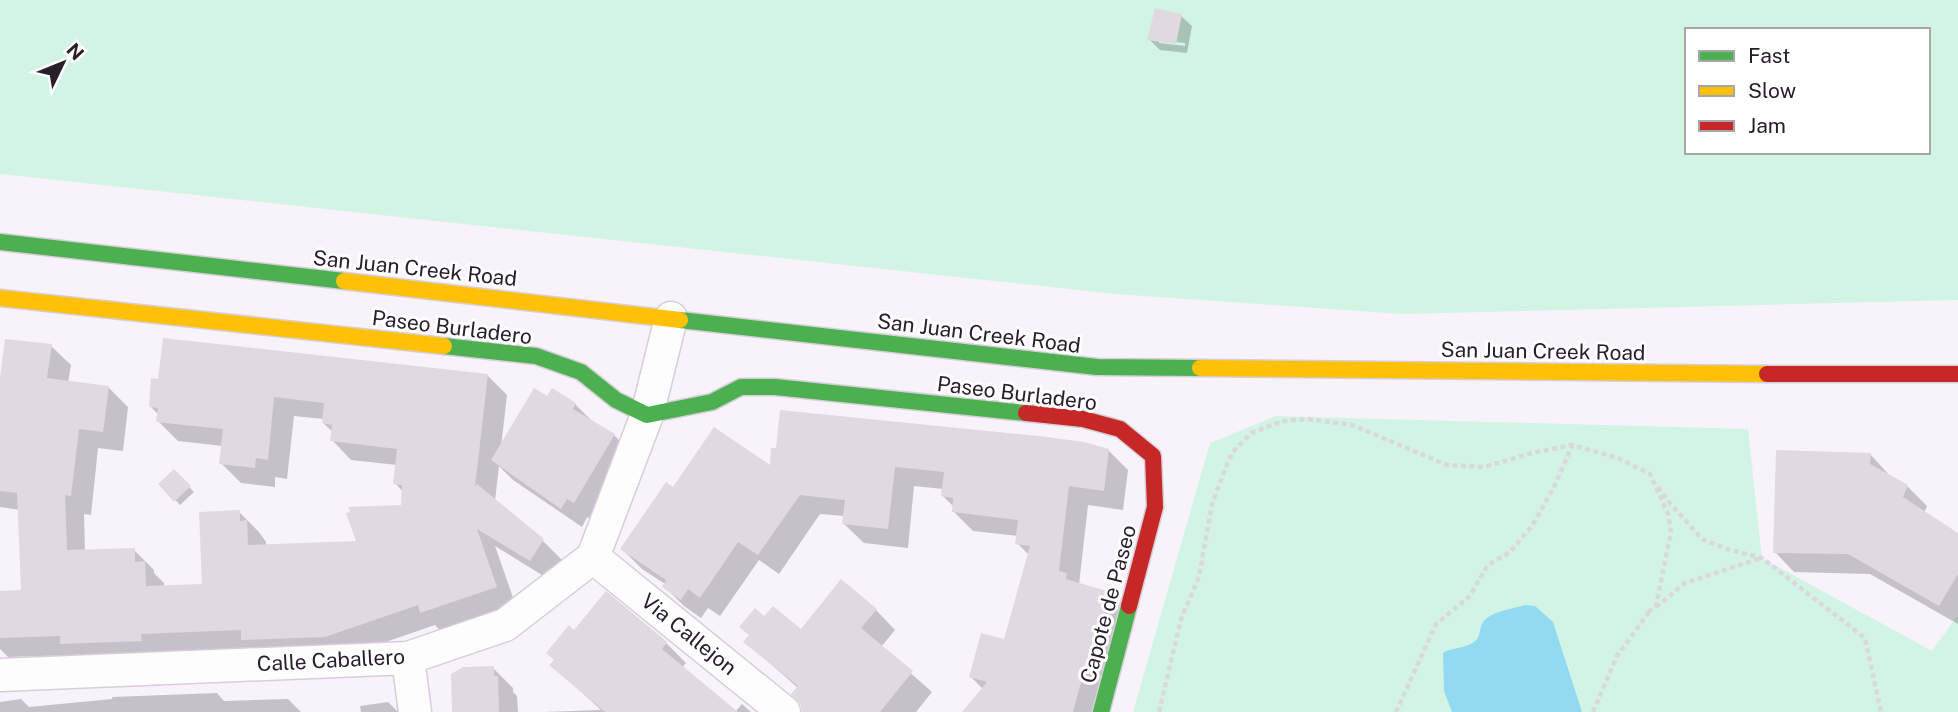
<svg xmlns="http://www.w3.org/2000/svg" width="1958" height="712" viewBox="0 0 1958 712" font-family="'Public Sans',sans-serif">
	<rect width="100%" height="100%" fill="#f8f2fa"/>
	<path fill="#d2f4e4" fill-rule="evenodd" d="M0 0H1958V300L1402 314 1115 294 0 174ZM1687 30H1928V152H1687Z
		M1276 416 1748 429 1762 558 1932 651 1958 615V712H1133L1210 443Z"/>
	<path fill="#92daf1" d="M1525 605 1535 606 1553 622 1582 712H1452L1444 691 1443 653C1452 647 1464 649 1474 642 1481 637 1479 629 1483 622 1492 611 1512 609 1525 605Z"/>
	<path fill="#0003" fill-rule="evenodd" d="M1181 16 1192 26 1187 53 1160 50 1149 39ZM1159 40 1185 43V46L1159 43Z
		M51 346 71 365 68 383 108 387 128 407 123 451 98 448 91 515 84 514 85 551 134 550 154 570V573L164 583V587L203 586 239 512 259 532 266 542V546L359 543 403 507 404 493 395 483 397 465 351 460 332 440 333 432 323 423 324 419 294 416 287 479 275 477V487L241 483 221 463 223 446 178 441 158 421 159 415 150 406 487 375 507 395 501 447 548 398 575 404 594 423 614 435 634 455 594 521 587 517 582 527 513 480 499 466 495 501 542 540 562 560 550 580 495 546 516 606 442 632 435 625 345 656 82 663 74 655 8 657 0 649V592H23L20 510 0 507V393Z
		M1108 450 1128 470 1123 510 1088 505 1079 585 1109 593 1129 613 1098 712H964L983 689 971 677 1005 641 1029 555 1017 543 1018 536 973 531 953 511 954 507 943 496V489L914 486 908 548 864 543 844 524 845 516 820 514 779 574 759 560 720 616 708 608 701 618 684 606 664 586 665 584 642 569 622 549 674 489 771 468Z
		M1870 454 1890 476 1907 486 1927 506 1924 513 1958 535V624L1870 574 1794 572 1775 552Z
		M174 471 194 492 180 505 160 484Z
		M606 594 666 643 686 663 682 668 735 712H544L601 710 552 665 574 632Z
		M876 610 895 630 881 647 932 692 916 712H803L798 688 746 642 764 618 801 631Z
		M493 668 513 688V692L517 696 518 712H454Z
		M217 693 224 701 288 699 301 712H0V702L21 699 29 707 112 699V697Z
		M388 702 398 712H361L360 706Z
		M742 704 751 712H735Z"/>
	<path fill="#e0d9e2" d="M1155 8 1182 14 1176 44 1147 40Z
		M163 338 488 374 475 487 477 484 544 539 530 561 477 529 497 587 420 613 418 605 325 637 241 640V630L141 634 142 641 60 644V636L0 638V591L21 590 17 493 0 491V378L5 339 52 344 47 378 109 386 103 432 79 429 71 496 65 495 67 550 135 548V562L145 561 146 586 202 584 199 512 240 510V521L247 520 248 545 356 541 346 513 350 512 348 507 401 505 402 485 393 484 397 449 330 441 332 425 322 423 324 403 274 397 268 460 256 458 255 468 219 464 223 429 156 422 158 408 149 407 151 378 158 379Z
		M534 388 547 396 552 388 576 403 573 409 615 434 574 503 567 499 561 509 491 460Z
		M780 410 1039 436 1084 442 1109 449 1104 491 1069 486 1059 571 1067 573 1066 579 1110 592 1089 672 1084 671 1073 712H962L987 682 969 677 981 633 1004 639 1030 546 1015 544 1018 520 952 512 953 498 941 496 944 472 895 467 888 529 842 524 845 500 800 495 758 555 738 542 700 598 688 589 681 600 662 587 666 580 620 549 666 482 673 487 714 427 770 465 771 448H776Z
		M1776 450 1871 453 1870 464 1908 485 1903 497 1958 533V574L1939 606 1848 554 1773 553Z
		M174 469 191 486 174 502 158 484Z
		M841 579 877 609 861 628 913 671 880 712H802L801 705 791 694 798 686 743 642 749 635 739 627 755 608 764 616 773 606 801 629Z
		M606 591 667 642 662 649 738 712H605L549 665 554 660 546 653 569 625 574 630Z
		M494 666V676H498L499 712H452L451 674 463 667Z"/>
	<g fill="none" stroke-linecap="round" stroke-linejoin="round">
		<defs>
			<path id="street" d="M593 557 784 712
				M408 658 415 712
				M0 675 408 658 505 625 593 557 647 415 671 318"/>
			<path id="fast" d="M0 242 344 281
				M680 320 1097 367 1200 368
				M444 346 536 356 581 372 616 400 647 415 712 402 741 387H775L1026 413
				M1101 712 1129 606"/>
			<path id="slow" d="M344 281 680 320
				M0 298 444 346
				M1200 368 1767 374"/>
			<path id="jam" d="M1767 374H1958
				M1026 413 1083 419 1120 429 1153 456 1155 507 1129 606"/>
		</defs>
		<use href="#street" stroke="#d6cfd8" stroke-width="35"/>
		<use href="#fast" stroke="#d6cfd8" stroke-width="19"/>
		<use href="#slow" stroke="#d6cfd8" stroke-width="19"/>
		<use href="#jam" stroke="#d6cfd8" stroke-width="19"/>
		<path stroke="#dad8db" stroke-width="4.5" stroke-dasharray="5 3.5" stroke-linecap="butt" d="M1658 487 1669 502 1702 539 1727 549 1762 558 1865 638 1881 712
			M1656 607 1685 583 1761 558
			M1159 712 1181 619 1199 577 1212 504 1224 472 1232 453 1251 433 1283 421 1308 419 1352 425 1447 465 1484 467 1532 453 1572 445 1618 458 1650 474 1668 514 1671 532 1656 606 1647 613
			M1396 712 1436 624 1469 597 1488 565 1510 552 1532 526 1554 487 1572 446
			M1593 712 1617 656 1649 612"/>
		<use href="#street" stroke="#fefdfe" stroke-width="32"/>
		<use href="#fast" stroke="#4caf50" stroke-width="16"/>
		<use href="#slow" stroke="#ffc107" stroke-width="16"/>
		<use href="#jam" stroke="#c62828" stroke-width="16"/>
	</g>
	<g text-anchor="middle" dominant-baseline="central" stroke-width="6" stroke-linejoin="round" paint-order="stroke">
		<g font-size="21" fill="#272029" stroke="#fff">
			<text transform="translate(415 268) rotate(6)">San Juan Creek Road</text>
			<text transform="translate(452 327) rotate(7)">Paseo Burladero</text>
			<text transform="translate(979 333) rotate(7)">San Juan Creek Road</text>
			<text transform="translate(1543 351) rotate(1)">San Juan Creek Road</text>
			<text transform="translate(1017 393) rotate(7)">Paseo Burladero</text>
			<text transform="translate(1108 604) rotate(-75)">Capote de Paseo</text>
			<text transform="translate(689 634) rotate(39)">Via Callejon</text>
			<text transform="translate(331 660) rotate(-3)">Calle Caballero</text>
		</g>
	</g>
	<rect x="1685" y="28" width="245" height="126" fill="#ffffff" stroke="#a9a6a9" stroke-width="2"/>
	<rect x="1699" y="51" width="35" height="10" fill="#4caf50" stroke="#a9a6a9" stroke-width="2"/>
	<text x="1748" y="63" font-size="21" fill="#272029">Fast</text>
	<rect x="1699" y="86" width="35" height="10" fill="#ffc107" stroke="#a9a6a9" stroke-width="2"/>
	<text x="1748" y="98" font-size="21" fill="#272029">Slow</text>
	<rect x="1699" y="121" width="35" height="10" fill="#c62828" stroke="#a9a6a9" stroke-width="2"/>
	<text x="1748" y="133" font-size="21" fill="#272029">Jam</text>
	<g transform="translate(63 63) rotate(47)" stroke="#ffffff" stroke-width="5" paint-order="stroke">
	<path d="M0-5L12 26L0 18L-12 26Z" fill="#272029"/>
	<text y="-10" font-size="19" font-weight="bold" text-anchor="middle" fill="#272029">N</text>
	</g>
</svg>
